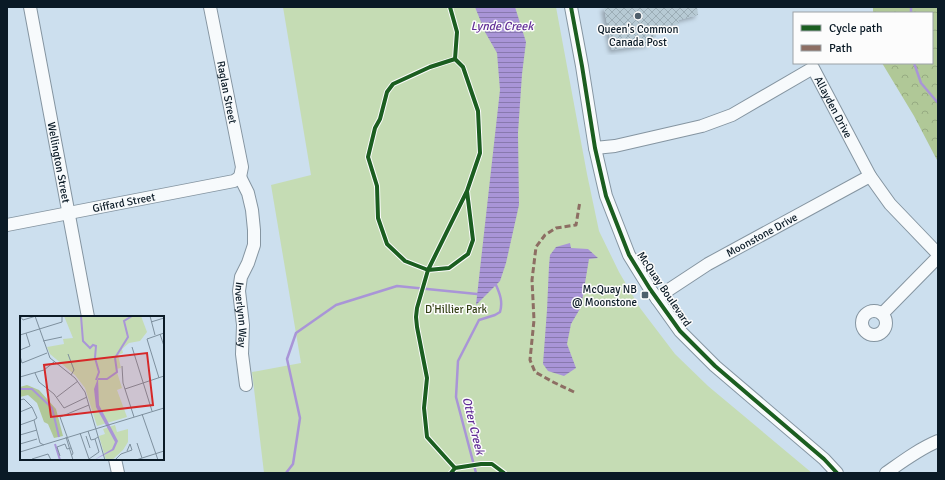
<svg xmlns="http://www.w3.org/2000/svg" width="945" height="480" viewBox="0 0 945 480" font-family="Signika,sans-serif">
	<defs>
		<pattern id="forest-crowns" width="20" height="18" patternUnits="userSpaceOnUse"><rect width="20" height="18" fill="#b0c897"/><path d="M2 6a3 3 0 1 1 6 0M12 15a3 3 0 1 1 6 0" fill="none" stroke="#96ab82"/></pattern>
		<pattern id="water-rules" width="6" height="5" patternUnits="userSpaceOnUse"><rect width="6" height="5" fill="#a995d7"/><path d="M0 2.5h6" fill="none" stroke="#8879ae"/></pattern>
		<pattern id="building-cross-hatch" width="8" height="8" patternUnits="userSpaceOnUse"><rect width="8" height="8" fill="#b7cad4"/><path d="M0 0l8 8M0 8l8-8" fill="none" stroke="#9cadb6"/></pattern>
		<filter id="shadow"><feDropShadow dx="-3" dy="3" stdDeviation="2" flood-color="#0004"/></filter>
	</defs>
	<rect width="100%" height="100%" fill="#ccdfee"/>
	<path fill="url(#forest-crowns)" d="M873 7H938V162L914 116 882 63H932V13H873Z"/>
	<path fill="#c5dcb4" d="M283 7H556L587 174 599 231 619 272 640 308 675 354 708 386 812 473H264L252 372 301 363 271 185 311 175Z"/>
	<path fill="url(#water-rules)" d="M475 7H515L526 42 522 74 518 133 519 205 506 263 500 281 476 305 500 90 497 53 485 32Z
		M570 243 571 248 588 249 598 258 589 259 581 307 571 324 567 344 576 368 564 376 548 371 543 364 547 310 549 266 550 255 556 247Z"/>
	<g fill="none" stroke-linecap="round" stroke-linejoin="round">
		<path stroke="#a995d7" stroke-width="2.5" d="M911 13V7
			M914 63 921 83 938 103
			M286 473 293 464 300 418 287 359 296 333 336 305 397 286 477 294
			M476 473 456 397 458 361 479 320 495 315 500 312C503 302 500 294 496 285"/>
	</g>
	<path fill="url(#building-cross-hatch)" filter="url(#shadow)" d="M604 7H697L698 15 678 20 679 24 655 28 656 37H649L650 44 612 50Z"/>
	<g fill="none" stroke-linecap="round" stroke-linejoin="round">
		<defs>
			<g id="minor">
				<path id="s1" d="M30 7 88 317"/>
				<path id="s2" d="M210 7 242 167 240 177"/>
				<path d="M571 7 582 66 595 148 606 196 629 255 650 289 680 331 715 366 824 459 837 473"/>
				<path id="s3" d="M595 148 615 146 702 126 732 115 813 68 870 176 890 204 938 254"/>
				<path id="s4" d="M240 177 248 193 252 210 254 230V245L248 263 241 277 239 291 243 325 242 354 246 385"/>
				<path id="s5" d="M7 225 234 181 240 177"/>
				<path id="s6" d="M657 299 670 289 708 264 870 176"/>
				<circle cx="874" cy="323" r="12"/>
				<path d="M882 314 938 257"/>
				<path d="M115 459 118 473"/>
				<path d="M886 473C903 461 919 449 938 441"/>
			</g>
		</defs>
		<use href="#minor" stroke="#8595a1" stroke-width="14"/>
		<use href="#minor" stroke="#f7fafc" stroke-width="12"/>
		<path stroke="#8d6e63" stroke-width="3" stroke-dasharray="6 3" stroke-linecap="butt" d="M574 392 553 382 535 372 530 360 534 320 532 280 536 247 545 235 556 228 576 225 580 201"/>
		<defs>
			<path id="cycleway" d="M450 7 457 32 455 59 430 67 393 84 387 92 380 119 375 128 368 157 377 186 378 218 387 244 405 261 428 270 417 308 416 317 417 327 427 378 424 408 427 437 445 457 455 468
				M571 7 582 66 595 148 606 196 629 255 650 289 680 331 715 366 824 459 837 473
				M428 270 449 268 468 254 473 240 467 191 480 153 478 111 463 67 455 59
				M428 270 467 191
				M451 473 455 468 481 464H492L504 473"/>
		</defs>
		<use href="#cycleway" stroke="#fcfcfc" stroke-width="6"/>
		<use href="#cycleway" stroke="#1b5e20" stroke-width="4"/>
	</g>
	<g fill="#4e5f6c" stroke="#fcfcfc" stroke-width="1.5">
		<circle cx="638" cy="16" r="4"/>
		<rect x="641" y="291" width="8" height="8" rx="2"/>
	</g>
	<g text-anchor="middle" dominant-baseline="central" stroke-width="3" stroke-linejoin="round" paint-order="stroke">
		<g font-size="11" fill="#0a1a26" stroke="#fcfcfc">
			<text x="638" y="29">Queen's Common<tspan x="638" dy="13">Canada Post</tspan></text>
			<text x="637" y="289" text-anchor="end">McQuay NB<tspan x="637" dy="13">@ Moonstone</tspan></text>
		</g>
		<g font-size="11" fill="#0a1a26" stroke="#fcfcfc">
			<text stroke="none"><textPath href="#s2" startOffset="87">Raglan Street</textPath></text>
			<text stroke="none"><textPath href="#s3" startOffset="279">Allayden Drive</textPath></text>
			<text stroke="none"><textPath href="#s1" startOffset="158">Wellington Street</textPath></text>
			<text stroke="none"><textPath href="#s5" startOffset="119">Giffard Street</textPath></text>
			<text stroke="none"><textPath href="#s6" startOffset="123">Moonstone Drive</textPath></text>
			<text transform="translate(664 289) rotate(56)">McQuay Boulevard</text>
			<text stroke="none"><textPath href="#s4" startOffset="143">Inverlynn Way</textPath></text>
		</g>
		<g font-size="11" fill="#344015" stroke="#fcfcfc">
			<text x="456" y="309">D'Hillier Park</text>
		</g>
		<g font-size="12" font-style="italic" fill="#602c95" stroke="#fcfcfc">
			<text x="502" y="26">Lynde Creek</text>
			<text transform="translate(473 426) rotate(76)">Otter Creek</text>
		</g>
	</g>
	<g transform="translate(20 316)">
		<rect width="144" height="144" fill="#ccdfee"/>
		<path d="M7 69 19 74 36 93 43 120 34 122 28 108 24 106 17 87 8 79 0 81V71Z" fill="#b0c897"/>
		<path d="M44 0H121L127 16 120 25 109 27 102 33 103 37 98 39 101 52 96 53 102 72 97 74 107 101 77 110 65 72 55 59 30 38 27 31 44 28 43 23 53 22ZM95 109 97 116 108 113V126L103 134 92 144H86L79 120 85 118 83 113Z" fill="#c5dcb4"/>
		<path d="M78 62 79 89 98 125 94 134 74 144 92 133 95 126 76 91 74 73Z" fill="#a995d7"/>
		<path fill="none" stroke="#a995d7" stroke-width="2" d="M61 0 63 25 70 32 73 29 76 30 75 42 79 56 76 64M78 63H87L97 56 95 42 108 21 104 5 112 0M0 73H12L32 92 39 121M35 128 40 144"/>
		<path fill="none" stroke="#7e909e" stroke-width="1" d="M0 0 3 4 16 0M15 0 30 42 55 62 65 76 85 144M130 0 135 19M131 6 144 2M140 18 144 30M0 19 42 6V0M23 25 42 21M112 31 132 95M0 34 10 30 6 17M48 38 54 54 51 59M0 40 2 47 27 37M102 50 103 67 114 101M15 57 19 66 34 78 44 92 67 81M0 61 24 54 34 46M139 62 127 23 144 17M105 73 144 60M37 81 58 65M0 84 4 83 12 91 17 102 14 104M0 96 12 91M122 98 138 144M14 104 20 127 24 129M0 109 14 104M68 115 71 124 75 123M60 117 69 143 79 136 75 123 78 121M0 119 17 114M66 120 70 132M46 121 53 144M117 127 122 142M0 128 17 123M0 136 144 92M52 139 53 137 40 101 69 89M40 140 37 131 45 128 47 133 51 132M12 143 28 138 31 144M95 144 101 138 112 134 110 128 107 135M116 144 144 135"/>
		<path fill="#d62828" fill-opacity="0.15" stroke="#d62828" stroke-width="2" d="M127 37 133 89 31 101 24 49Z"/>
		<rect width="144" height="144" fill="none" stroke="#0a1a26" stroke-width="2"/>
	</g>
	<rect width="945" height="480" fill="none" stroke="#0a1a26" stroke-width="16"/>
	<rect x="793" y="12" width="140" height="52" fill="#fcfcfc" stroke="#9ba2a6"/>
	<rect x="801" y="25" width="20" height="6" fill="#1b5e20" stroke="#9ba2a6"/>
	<text x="829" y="32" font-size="12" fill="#0a1a26">Cycle path</text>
	<rect x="801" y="45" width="20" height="6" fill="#8d6e63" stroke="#9ba2a6"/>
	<text x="829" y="52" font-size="12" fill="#0a1a26">Path</text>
</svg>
